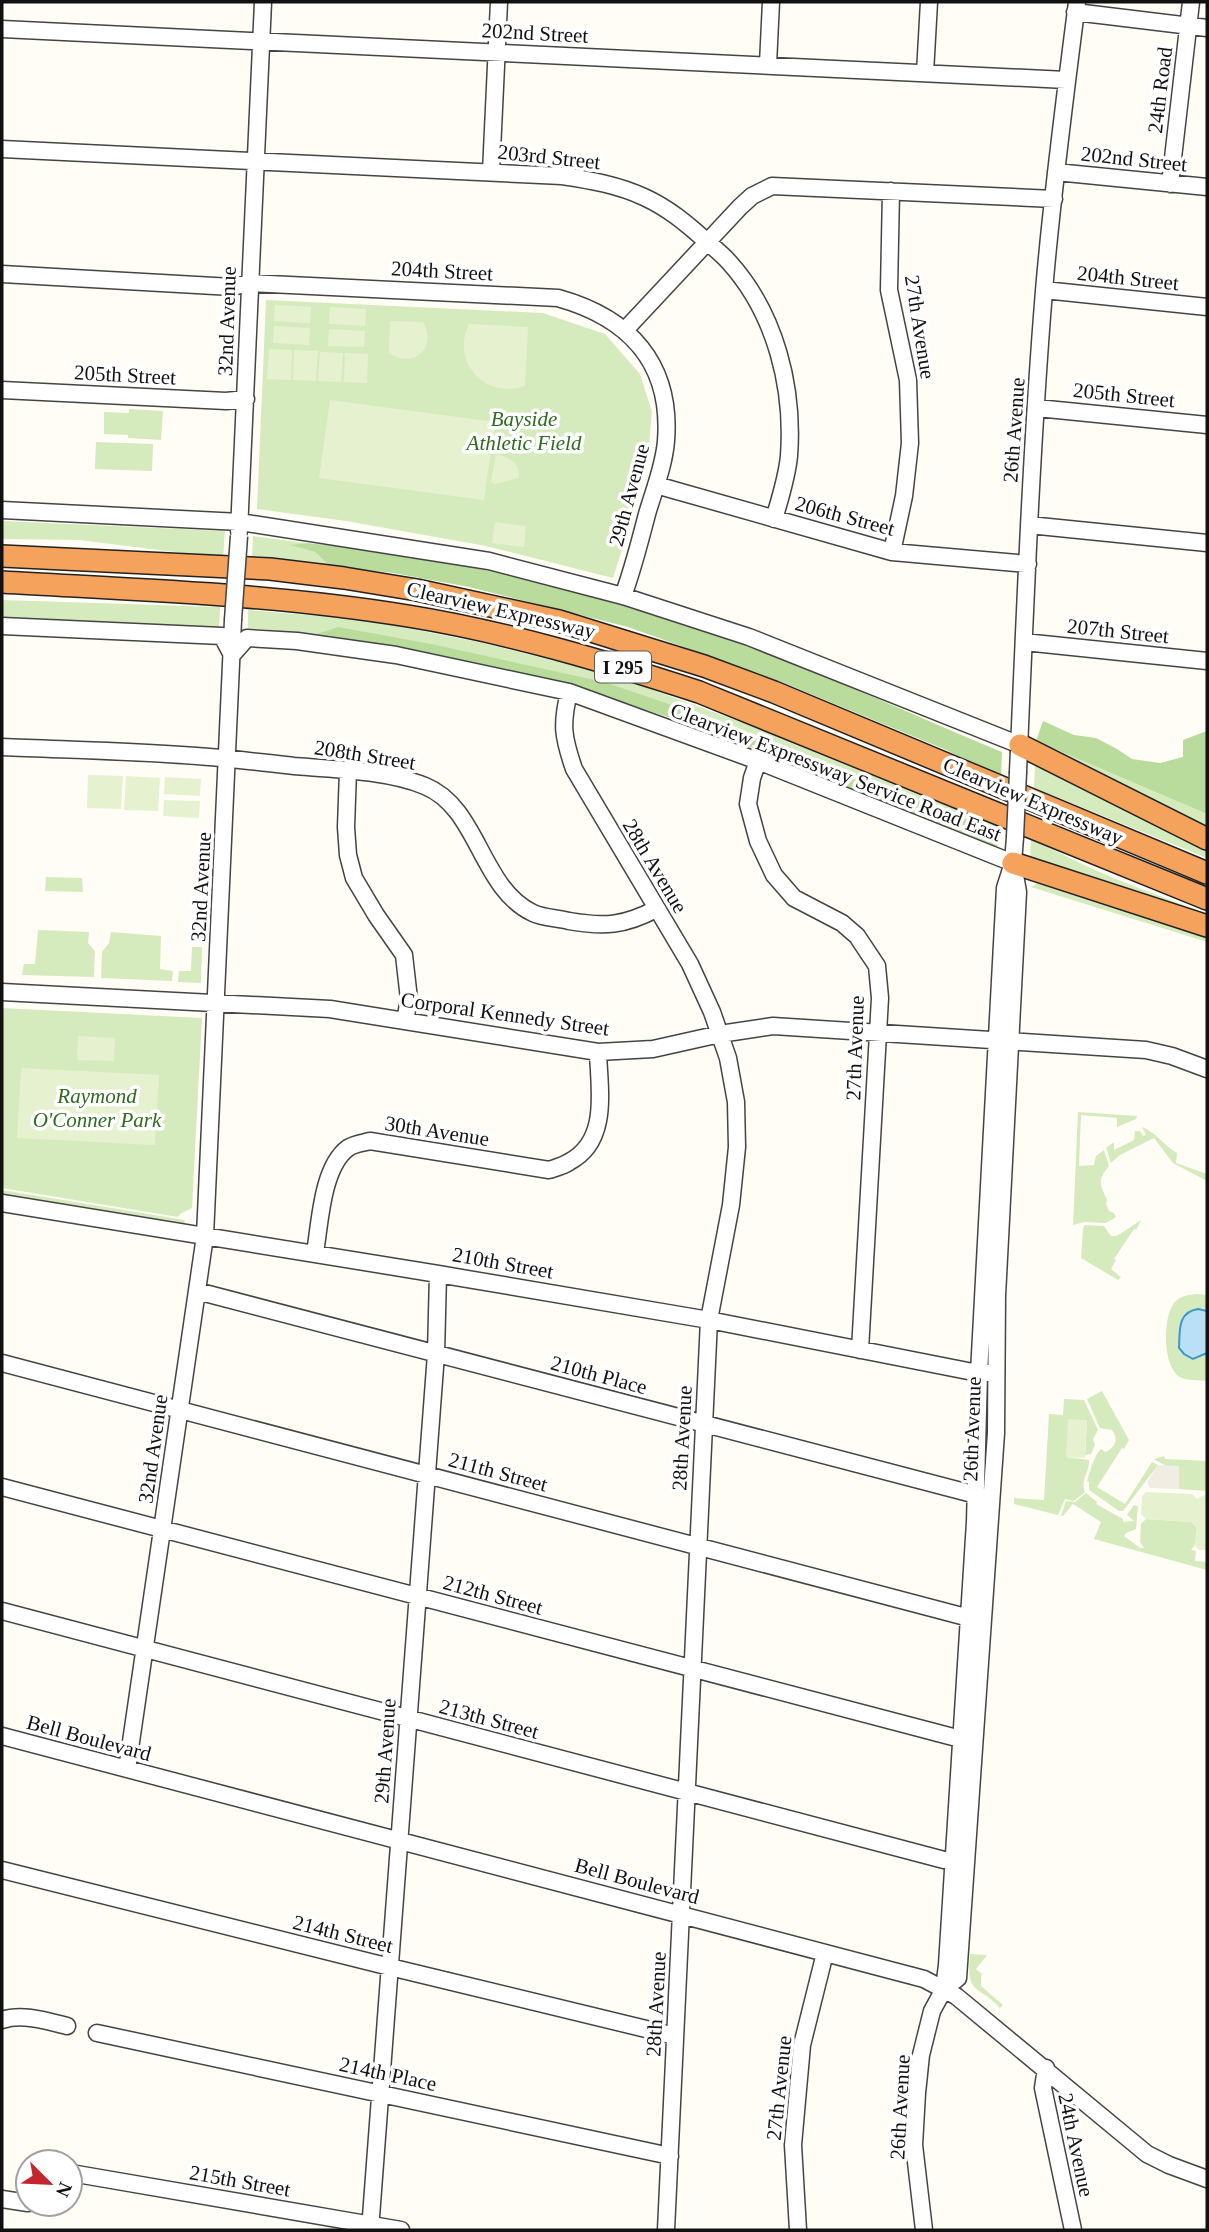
<svg xmlns="http://www.w3.org/2000/svg" width="1209" height="2232" viewBox="0 0 1209 2232" font-family="Georgia,serif">
	<rect width="100%" height="100%" fill="#fffdf5"/>
	<path fill="#d5ebbd" d="M266 300 543 313 605 334 640 374 652 412 648 456 628 531 613 578 486 546 346 521 257 509Z
		M129 409 163 411 161 440 128 438V435L104 434V412L129 413Z
		M96 442 153 444 152 471 95 469Z
		M2 521 225 531 223 558 79 540 2 539Z
		M253 536 306 543 292 545 315 552 330 566 252 558Z
		M2 600 220 607 219 627 2 617Z
		M248 610 366 620 483 643 568 664 645 687 738 721 971 816 999 823 997 850C870 797 744 739 612 699 494 663 371 638 248 628Z
		M1036 741 1207 814V834L1037 752Z
		M1035 764 1207 850V858L1034 788Z
		M1031 836C1083 870 1149 891 1207 914V922L1030 864Z
		M46 877 82 878 83 892 45 891Z
		M1043 880 1207 933V942L1031 887Z
		M38 930 89 932 88 943 95 951 94 977 22 975 24 964H35Z
		M111 932 161 936 160 969 173 971 172 981 101 978 102 952 109 943Z
		M192 947H202L201 983 178 982 179 971H191Z
		M2 1008 202 1018 192 1208 180 1214 178 1217 2 1188Z
		M1078 1112 1137 1116 1136 1119 1117 1127V1118L1081 1115 1079 1166 1094 1165 1096 1156 1104 1150 1109 1166C1097 1180 1100 1184 1107 1200L1106 1203 1109 1211 1114 1213 1116 1217 1106 1223 1084 1222 1073 1225Z
		M1142 1127C1156 1132 1164 1146 1177 1153L1176 1163 1207 1174V1181L1173 1163 1154 1138 1120 1155 1111 1163 1106 1148 1114 1142V1150L1134 1140 1135 1131H1140L1143 1136 1146 1135Z
		M2 1190 185 1220 184 1225 158 1221V1219L155 1221 34 1201V1199L31 1201 2 1196Z
		M1141 1220 1136 1230 1134 1229 1114 1259 1116 1260 1111 1269 1121 1277 1118 1280 1081 1258 1083 1228 1085 1225 1104 1226 1111 1236H1117Z
		M1197 1294 1207 1295V1381C1199 1380 1187 1381 1180 1377 1162 1367 1162 1314 1176 1301 1182 1295 1189 1295 1197 1294Z
		M1102 1391 1129 1440 1124 1449 1122 1448 1097 1487 1125 1504 1152 1462 1158 1465 1123 1511H1119L1089 1490V1482L1087 1481C1090 1472 1094 1455 1101 1449L1105 1452C1115 1449 1119 1439 1112 1430L1100 1428 1087 1399Z
		M1064 1399 1084 1400 1098 1430 1093 1439 1095 1445 1091 1454 1085 1455 1087 1420 1066 1457 1089 1460C1090 1472 1080 1479 1085 1492L1074 1501 1065 1499 1058 1515 1014 1504V1498L1044 1500 1049 1414 1063 1415Z
		M1164 1456 1165 1459 1207 1461V1491L1179 1489V1466H1166L1154 1459Z
		M1086 1493 1097 1502 1096 1504 1123 1519V1522L1134 1521 1127 1515 1134 1505 1138 1506 1136 1529 1126 1533 1124 1536 1140 1548H1144L1140 1542 1141 1524 1146 1519 1191 1522 1197 1528 1195 1545 1191 1550 1196 1551 1195 1561 1207 1562V1570L1094 1539 1101 1522 1073 1504 1063 1516H1061L1066 1501 1075 1502Z
		M970 1954 987 1955 976 1969 982 1974 981 1976V1986L1003 2005 1000 2008C978 1983 966 1997 970 1954Z"/>
	<path fill="#b9dc9c" d="M306 543C420 553 539 579 648 612 769 649 885 703 1002 752L1001 777 944 749 784 683 628 627 469 587 393 573 330 566 315 552 290 545Z
		M338 627 431 644 604 682 722 722 891 793 999 831 997 850C870 797 744 739 612 699 516 669 417 651 317 634Z
		M1043 721 1074 735 1096 738 1117 749 1132 759 1160 763 1183 757V740L1207 731V814L1036 741Z"/>
	<path fill="#e6f2cf" d="M275 305 311 307 310 323 274 321Z
		M330 307 366 309 365 326 329 324Z
		M390 321 423 322C438 347 413 370 389 353Z
		M469 324 528 327 525 386C486 400 450 362 469 324Z
		M274 326 310 328 309 345 273 343Z
		M329 329 365 331 364 347 328 346Z
		M269 349 292 350 291 380 267 379Z
		M294 350 318 351 316 381 293 380Z
		M320 352 343 353 341 382 318 381Z
		M345 353 368 354 367 383 344 382Z
		M330 400 495 422 484 500 319 478Z
		M496 455C509 456 520 464 519 478L495 484 491 482Z
		M495 522 526 526 524 547 492 543Z
		M88 775 123 776 121 809 87 808Z
		M126 776 160 778 158 811 124 810Z
		M165 777 201 779 200 796 164 794Z
		M164 800 200 801 199 818 163 816Z
		M78 1036 115 1038 114 1061 77 1060Z
		M21 1068 159 1075 155 1145 17 1138Z
		M1068 1419 1087 1420 1085 1458 1066 1457Z
		M1146 1492 1192 1494 1197 1499 1204 1495H1207V1550H1199L1195 1545 1197 1528 1191 1522 1146 1519 1141 1514 1142 1496Z"/>
	<path fill="#f1ede2" d="M1158 1465 1179 1466V1489L1150 1488 1147 1482Z"/>
	<path fill="#b9e0f7" stroke="#3f96cf" stroke-width="2" d="M1198 1309 1207 1311V1353L1193 1359 1184 1354 1179 1348C1180 1331 1177 1312 1198 1309Z"/>
	<g fill="none" stroke-linecap="round" stroke-linejoin="round">
		<defs>
			<path id="minor" d="M1075 12 1207 28
				M2 29 1066 80
				M768 64 771 2
				M925 73 929 2
				M2 149 562 176C590 180 618 185 644 197 668 208 686 223 705 240 713 247 722 254 729 262 776 314 794 388 789 456 787 477 780 499 774 519
				M491 172 499 2
				M1056 172 1207 187
				M1170 184 1191 2
				M891 191 889 290 908 380 910 443 904 496 892 552
				M2 274 232 287 249 283 558 298C630 318 672 364 666 441 664 466 654 490 647 514 640 541 633 569 623 596
				M1044 290 1207 307
				M625 330 740 207 752 196 772 186 1054 199
				M2 390 226 401 246 399
				M1037 408 1207 425
				M656 485 892 552 1028 564
				M2 510 240 522 489 561 623 596 749 637 1020 745
				M1029 525 1207 543
				M239 531 263 2
				M2 626 222 636 232 655 247 638 297 641 396 655 569 692 758 761 1013 863
				M1024 642 1207 661
				M569 692C561 725 563 737 574 769L690 964 712 1012 728 1058 736 1102 737 1147 731 1205 709 1320 666 2230
				M2 747C71 750 140 751 209 757 237 759 265 763 294 766 333 769 389 771 425 786 479 808 480 888 533 913 543 918 558 918 569 921 604 927 624 926 656 909
				M758 761 752 778 748 804 758 841 774 875 794 898 842 923 857 936 877 966 880 998 860 1350
				M348 771 346 827 348 855 354 878 376 915 404 955 409 999 405 1021
				M1018 772C1025 612 1031 451 1044 291 1052 194 1065 98 1077 2
				M2 992 330 1009 598 1052 653 1049 720 1034 773 1026 1146 1050 1172 1056 1207 1069
				M2 1203 438 1274 709 1320 973 1372 989 1373
				M315 1253C320 1223 322 1167 348 1148 354 1144 363 1143 370 1141L549 1170C555 1168 563 1166 569 1162 610 1141 599 1088 598 1052
				M197 1291 984 1497
				M2 1363 977 1620
				M2 1487 953 1737 972 1739
				M2 1611 944 1860 965 1861
				M2 1736 924 1979 956 1996 1147 2154 1169 2165 1207 2179
				M127 1769 205 1236 233 620
				M2 1870 390 1967 675 2036
				M944 1989 958 1978 996 1433 997 1296 1018 892 1013 864
				M2 2020C22 2013 47 2021 67 2026
				M97 2033 670 2156
				M1046 2068 1043 2088 1073 2230
				M71 2173 401 2230
				M2 2199 28 2203
				M370 2230 436 1354 438 1274
				M798 2230 793 2145 802 2045 825 1953
				M924 2230 914 2145 917 2093 921 2055 932 2011 944 1989 947 1965 975 1522 979 1373 1005 888 1013 863 1015 837"/>
			<path id="highway" d="M2 556 270 569 344 578 417 590 559 621 704 666 774 692 1207 873
				M2 582C138 590 273 594 408 616 507 632 604 661 699 692L1207 899
				M1020 745 1207 839
				M1013 863 1207 926"/>
		</defs>
		<use href="#minor" stroke="#444" stroke-width="19"/>
		<use href="#highway" stroke="#222" stroke-width="24"/>
		<use href="#minor" stroke="#fff" stroke-width="16"/>
		<use href="#highway" stroke="#f5a25d" stroke-width="21"/>
		<defs>
			<path id="minor-bridge" d="M233 620 239 536
				M1015 837 1018 772"/>
		</defs>
		<use href="#minor-bridge" stroke="#444" stroke-width="19" stroke-linecap="butt"/>
		<use href="#minor-bridge" stroke="#fff" stroke-width="16"/>
	</g>
	<g text-anchor="middle" dominant-baseline="central" stroke-width="7" stroke-linejoin="round" paint-order="stroke">
		<rect fill="#fff" stroke="#585858" stroke-width="2" x="595" y="651.5" width="56" height="31" rx="5"/>
		<g font-size="19" font-weight="bold" fill="#111">
			<text x="623" y="667">I 295</text>
		</g>
		<g font-size="21" fill="#111" stroke="#fff">
			<text transform="translate(535 33) rotate(3)">202nd Street</text>
			<text transform="translate(1160 90) rotate(-83)">24th Road</text>
			<text transform="translate(549 157) rotate(6)">203rd Street</text>
			<text transform="translate(1134 159) rotate(6)">202nd Street</text>
			<text transform="translate(442 271) rotate(3)">204th Street</text>
			<text transform="translate(1128 278) rotate(6)">204th Street</text>
			<text transform="translate(227 321) rotate(-88)">32nd Avenue</text>
			<text transform="translate(920 327) rotate(81)">27th Avenue</text>
			<text transform="translate(125 375) rotate(3)">205th Street</text>
			<text transform="translate(1124 395) rotate(6)">205th Street</text>
			<text transform="translate(1014 430) rotate(-86)">26th Avenue</text>
			<text transform="translate(629 495) rotate(-75)">29th Avenue</text>
			<text transform="translate(845 516) rotate(15)">206th Street</text>
			<text transform="translate(501 610) rotate(13)">Clearview Expressway</text>
			<text transform="translate(1118 631) rotate(6)">207th Street</text>
			<text transform="translate(365 755) rotate(9)">208th Street</text>
			<text transform="translate(836 772) rotate(21)">Clearview Expressway Service Road East</text>
			<text transform="translate(1033 801) rotate(23)">Clearview Expressway</text>
			<text transform="translate(655 866) rotate(59)">28th Avenue</text>
			<text transform="translate(201 887) rotate(-87)">32nd Avenue</text>
			<text transform="translate(505 1014) rotate(8)">Corporal Kennedy Street</text>
			<text transform="translate(855 1048) rotate(-88)">27th Avenue</text>
			<text transform="translate(437 1131) rotate(9)">30th Avenue</text>
			<text transform="translate(503 1263) rotate(10)">210th Street</text>
			<text transform="translate(599 1375) rotate(15)">210th Place</text>
			<text transform="translate(972 1429) rotate(-88)">26th Avenue</text>
			<text transform="translate(682 1438) rotate(-87)">28th Avenue</text>
			<text transform="translate(153 1449) rotate(-82)">32nd Avenue</text>
			<text transform="translate(498 1472) rotate(15)">211th Street</text>
			<text transform="translate(493 1595) rotate(15)">212th Street</text>
			<text transform="translate(489 1719) rotate(15)">213th Street</text>
			<text transform="translate(89 1738) rotate(15)">Bell Boulevard</text>
			<text transform="translate(385 1751) rotate(-86)">29th Avenue</text>
			<text transform="translate(637 1881) rotate(15)">Bell Boulevard</text>
			<text transform="translate(343 1934) rotate(14)">214th Street</text>
			<text transform="translate(656 2004) rotate(-87)">28th Avenue</text>
			<text transform="translate(388 2074) rotate(12)">214th Place</text>
			<text transform="translate(779 2088) rotate(-84)">27th Avenue</text>
			<text transform="translate(900 2107) rotate(-87)">26th Avenue</text>
			<text transform="translate(1076 2145) rotate(78)">24th Avenue</text>
			<text transform="translate(240 2181) rotate(10)">215th Street</text>
		</g>
		<g font-size="21" font-style="italic" fill="#2f6b1f" stroke="#fff">
			<text x="524" y="419">Bayside<tspan x="524" dy="24">Athletic Field</tspan></text>
			<text x="97" y="1096">Raymond<tspan x="97" dy="24">O'Conner Park</tspan></text>
		</g>
	</g>
	<rect width="1209" height="2232" fill="none" stroke="#111111" stroke-width="7"/>
	<g transform="translate(49 2183) rotate(114)"><circle r="33" fill="#ffffff" stroke="#a0a0a0" stroke-width="2"/>
	<path d="M0-5L12 26L0 18L-12 26Z" fill="#c4262e"/>
	<text y="-10" font-size="19" font-weight="bold" text-anchor="middle" fill="#111111">N</text>
	</g>
</svg>
